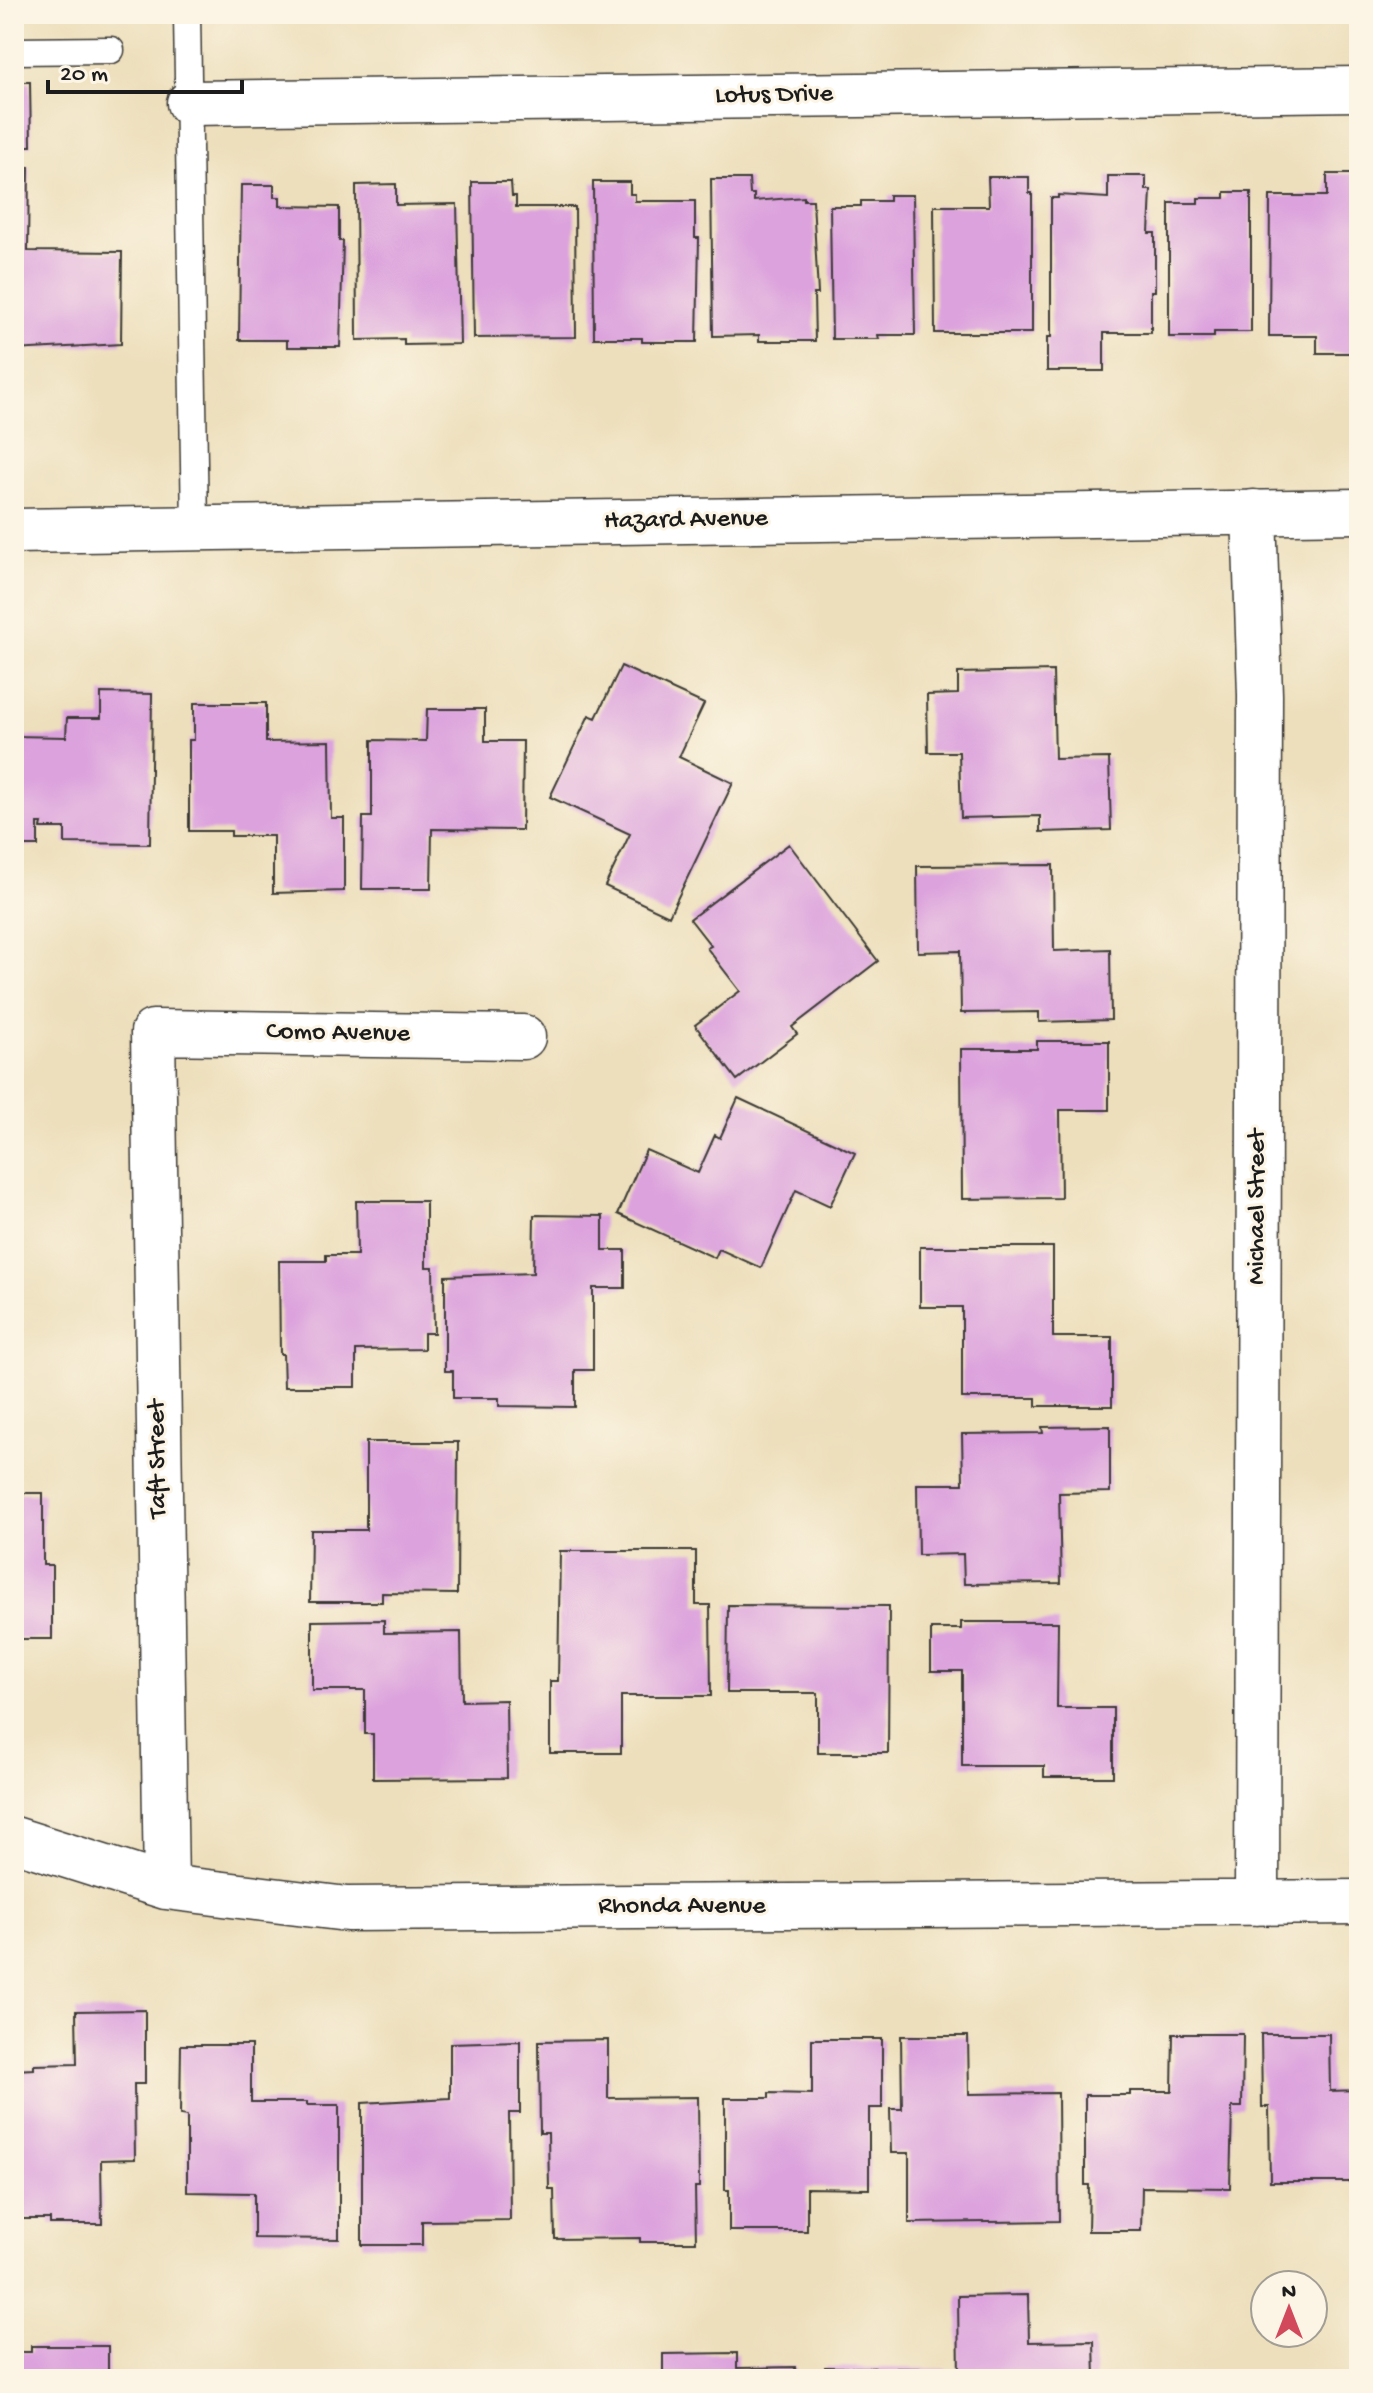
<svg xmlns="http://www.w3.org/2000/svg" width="1373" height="2393" viewBox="0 0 1373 2393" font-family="'Gochi Hand',sans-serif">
	<rect width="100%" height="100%" fill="#fcf5e5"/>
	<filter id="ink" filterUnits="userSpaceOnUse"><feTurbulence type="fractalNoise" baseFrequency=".0125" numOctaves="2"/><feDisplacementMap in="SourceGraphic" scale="16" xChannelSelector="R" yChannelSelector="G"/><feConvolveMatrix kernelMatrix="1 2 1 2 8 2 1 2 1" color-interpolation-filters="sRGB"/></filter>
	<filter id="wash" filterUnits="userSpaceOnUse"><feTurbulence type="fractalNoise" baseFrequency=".006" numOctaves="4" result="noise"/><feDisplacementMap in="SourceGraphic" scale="32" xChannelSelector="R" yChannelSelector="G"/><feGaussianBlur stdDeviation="1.8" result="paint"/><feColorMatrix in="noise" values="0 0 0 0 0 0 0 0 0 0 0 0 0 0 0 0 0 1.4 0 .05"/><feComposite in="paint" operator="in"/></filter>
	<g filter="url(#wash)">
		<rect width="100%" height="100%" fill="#eddfbc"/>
		<g id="blocks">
			<path fill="#dca2dd" d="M14 82H30L31 146H14Z
				M14 167H29L28 251 122 252 121 344 14 350Z
				M1327 174H1359V353H1317V336H1269L1270 196H1327Z
				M1108 176H1146V190H1151L1149 233H1155V291H1151V333H1104V371H1047V337H1051V198H1058V195L1108 198Z
				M988 177H1029V193H1032V333H935L934 206H989Z
				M711 179H749L750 194H754V201L804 197V200H813L818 294H814L815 341H759V335L713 336Z
				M472 182H511L512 196H516V207H575L576 337 474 338Z
				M593 182H630V194H635V201H695V238H699L697 342H642V338H594Z
				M396 184V205L457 204 460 344 404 345V339L357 340 356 185Z
				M241 185H274V197H280V206L339 207V241H343L340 347H287V340H239Z
				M1225 192H1251V332H1214V337H1169V203H1198V198H1225Z
				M889 195H913L915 335H878L879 339H832L830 206H861V201H889Z
				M621 666 704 704 679 757 733 783 669 916 605 886 630 834 550 797 589 715 596 718Z
				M1053 671 1055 759 1109 758 1111 830 1040 832V816L961 818 959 752H928L927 695 958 694V673Z
				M101 693 152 694 150 844 65 843V828H41L42 823H38V846H14V736L66 737 67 718H101Z
				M194 703H266V742L330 741 331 818H344V891L273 893V836H231V831H189V740H194Z
				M427 709H485V741H523L522 830 432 829 431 889H362L363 817H372V740L426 741Z
				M789 844 878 961 792 1027 797 1034 737 1080 695 1025 740 991 707 948 711 946 690 919Z
				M1053 865 1054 951 1110 949 1111 1020 1039 1022V1012L961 1013 960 951 918 952 917 866Z
				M1037 1041H1109V1110H1060L1061 1198 962 1199 961 1049H1037Z
				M738 1098 855 1153 830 1206 796 1190 761 1268 719 1249 715 1258 618 1214 646 1150 698 1173 715 1135 720 1138Z
				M356 1201H426V1267H433L434 1333H424V1349L356 1350V1387H284L283 1354H280L279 1261H326V1255H357Z
				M534 1215 603 1216V1250H625V1288H593V1370H575V1407L499 1406V1398H453V1371H445V1276L533 1273Z
				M920 1247H1053V1337H1112V1406H1036V1398H962V1307H920Z
				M14 1343H18L19 1414H14Z
				M1110 1426V1492L1059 1493 1061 1583 964 1584 963 1554 918 1555 917 1484H963L962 1434 1043 1433 1042 1427Z
				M366 1442H458L457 1594 382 1593V1602H310L311 1530H366Z
				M14 1493H43V1565H52V1639H14Z
				M560 1551H696V1605H710L711 1696H621V1753H550V1681H558Z
				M728 1605 889 1606 888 1753H818V1693H727Z
				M384 1620V1633L461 1632 462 1701 506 1700 507 1778 373 1779V1734H365V1690H312V1621Z
				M961 1622H1058L1057 1708H1113V1777H1044V1766H962V1671H931V1629H961Z
				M145 2010V2084H134L135 2159 101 2160 102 2224H50V2219H14V2070L34 2069V2065L77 2064 76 2011Z
				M1173 2034H1243L1242 2107H1232L1230 2188 1142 2187 1141 2231H1088L1089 2185H1085V2095H1130V2091H1172Z
				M1261 2034H1329L1330 2091 1359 2090V2182H1270L1269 2107H1262Z
				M901 2036H968L969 2094 1058 2093 1059 2221 909 2223V2153H891L890 2109H902Z
				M812 2039H882V2108H869V2189L807 2188V2231H729V2190H725V2098H769V2093L812 2094Z
				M608 2040V2098L698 2097 699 2187H695L696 2242H640V2238L555 2239 554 2189H549L548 2133H540L539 2041Z
				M520 2041V2113H509L510 2220 422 2221V2245H362V2103L450 2098V2043Z
				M181 2045H251V2102H307V2105H339V2239L254 2238V2193L187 2192V2116L180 2115Z
				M1028 2295 1029 2342 1094 2341 1095 2379H959L958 2296Z
				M31 2346H108V2379H14V2352H31Z
				M737 2353V2368L795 2367 796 2379H663V2354Z
				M825 2367 947 2369V2379H825Z"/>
		</g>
	</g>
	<g filter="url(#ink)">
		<use href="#blocks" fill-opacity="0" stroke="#3b3934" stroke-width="2"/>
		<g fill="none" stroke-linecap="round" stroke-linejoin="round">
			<defs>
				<path id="service" d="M187 14 195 528
					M14 51 111 50"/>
				<path id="minor" d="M189 103 1359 89
					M1254 512 1260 695 1257 1903
					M14 1839 166 1887 347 1909 1359 1902
					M166 1887 153 1032 523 1037"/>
				<path id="tertiary" d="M14 531 1359 511"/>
			</defs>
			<use href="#service" stroke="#3b3934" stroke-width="29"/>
			<use href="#minor" stroke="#3b3934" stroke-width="47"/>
			<use href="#tertiary" stroke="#3b3934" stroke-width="47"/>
			<use href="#service" stroke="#fff" stroke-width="26"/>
			<use href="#minor" stroke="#fff" stroke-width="44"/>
			<use href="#tertiary" stroke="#fff" stroke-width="44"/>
		</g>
	</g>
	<g text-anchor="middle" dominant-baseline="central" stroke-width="6" stroke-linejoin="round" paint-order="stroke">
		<g font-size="26" fill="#1c1c1c" stroke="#fcf5e5">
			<text transform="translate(774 96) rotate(-1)">Lotus Drive</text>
			<text transform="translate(686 521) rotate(-1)">Hazard Avenue</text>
			<text transform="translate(338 1034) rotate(1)">Como Avenue</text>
			<text transform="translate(1258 1207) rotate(-90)">Michael Street</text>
			<text transform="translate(159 1459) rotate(-91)">Taft Street</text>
			<text x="682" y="1907">Rhonda Avenue</text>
		</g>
	</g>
	<rect width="1373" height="2393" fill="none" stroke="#fcf5e5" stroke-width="48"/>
	<g transform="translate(1289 2309)"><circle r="38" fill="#fcf5e5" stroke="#a29e95" stroke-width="2"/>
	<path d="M0-6L14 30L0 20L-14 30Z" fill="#d1495b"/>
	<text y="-12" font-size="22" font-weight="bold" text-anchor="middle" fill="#1c1c1c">N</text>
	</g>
	<path d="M48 80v12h194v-12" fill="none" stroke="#1c1c1c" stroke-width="4"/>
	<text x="60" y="80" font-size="24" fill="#1c1c1c" stroke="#fcf5e5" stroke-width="6" paint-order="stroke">20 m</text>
</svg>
